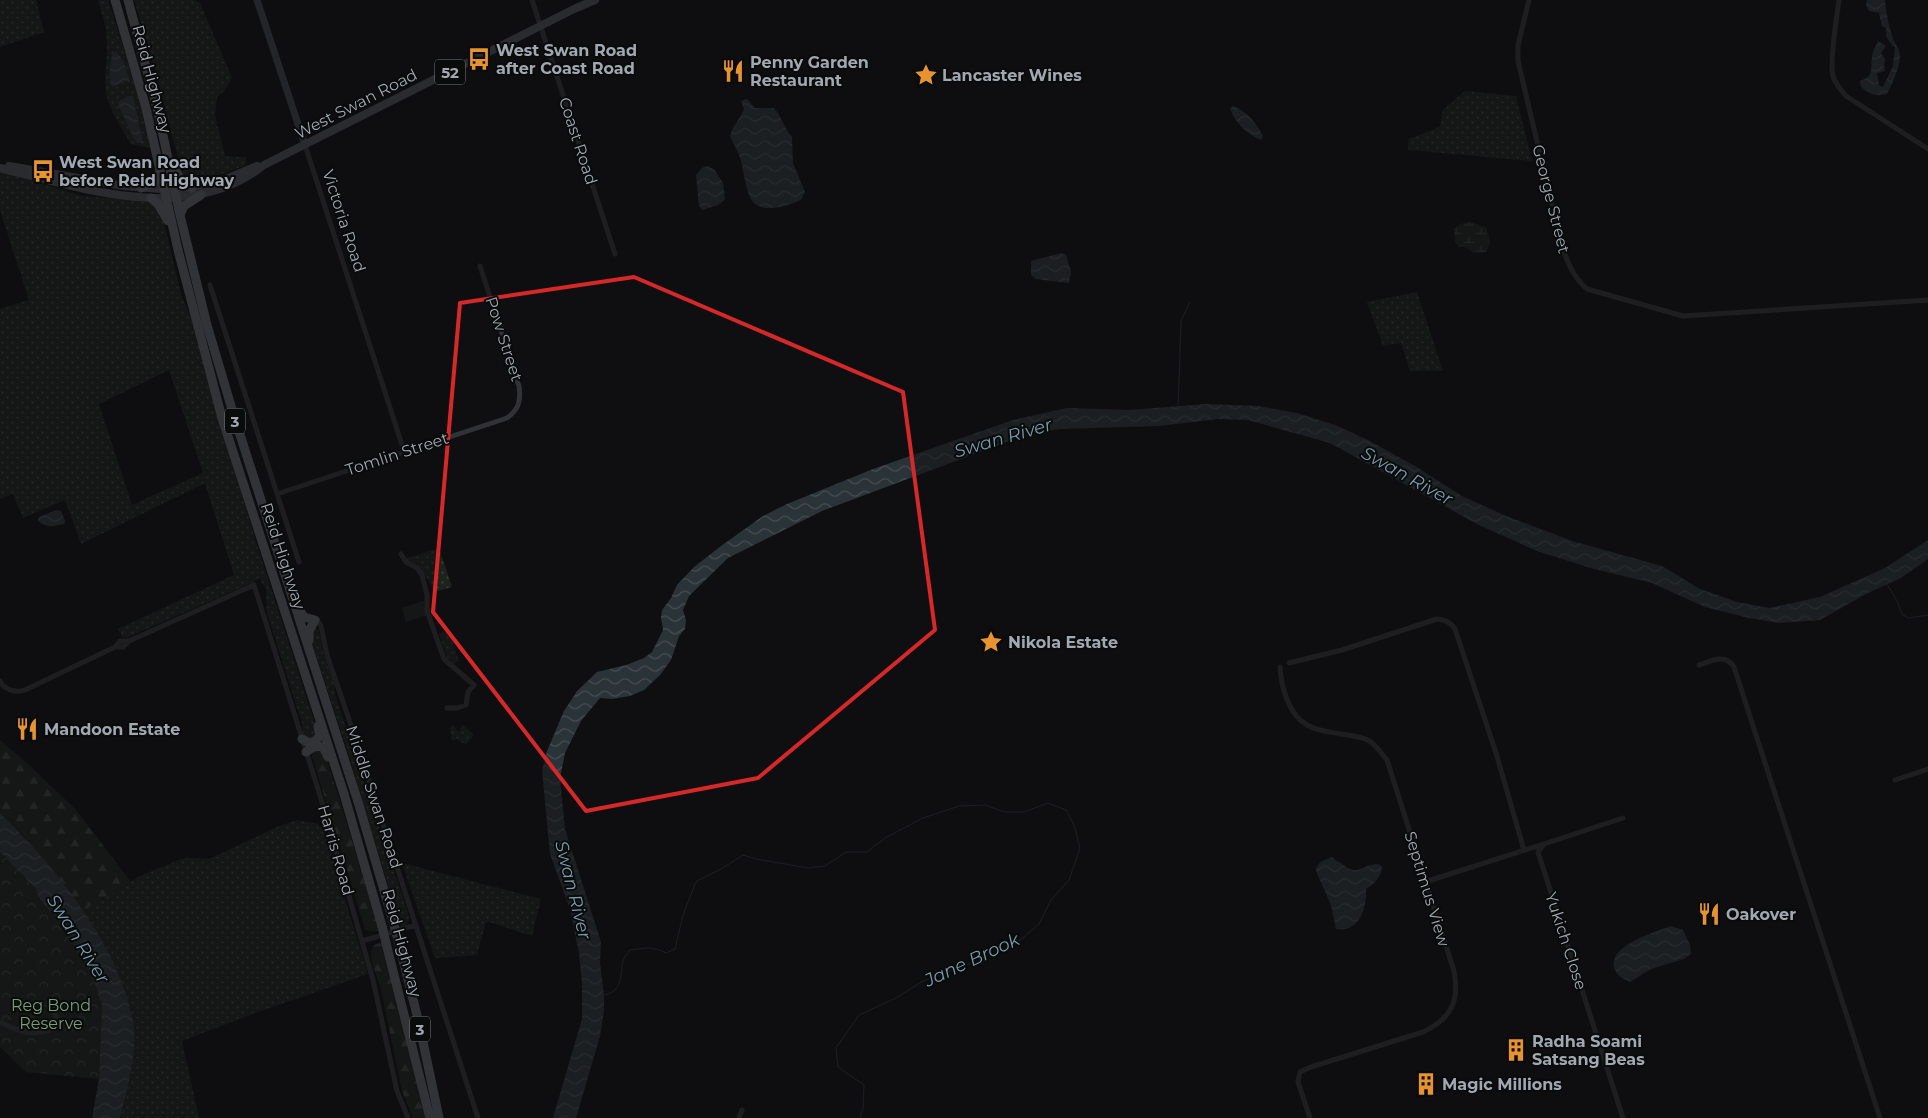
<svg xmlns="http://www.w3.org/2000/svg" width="1928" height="1118" viewBox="0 0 1928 1118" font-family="Montserrat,sans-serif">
	<defs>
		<pattern id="grass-dots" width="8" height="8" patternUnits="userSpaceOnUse" patternTransform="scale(1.25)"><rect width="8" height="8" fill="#1c231c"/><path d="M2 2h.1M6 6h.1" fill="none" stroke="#3a403b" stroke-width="1.8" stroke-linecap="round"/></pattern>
		<pattern id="forest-firs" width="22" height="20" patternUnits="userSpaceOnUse" patternTransform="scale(1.25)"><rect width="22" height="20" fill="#1c231c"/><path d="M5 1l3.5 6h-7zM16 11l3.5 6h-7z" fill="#3a403b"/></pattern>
		<pattern id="wetland-marsh" width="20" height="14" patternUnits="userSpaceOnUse" patternTransform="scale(1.25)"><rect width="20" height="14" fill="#1c231c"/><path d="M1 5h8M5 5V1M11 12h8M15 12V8" fill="none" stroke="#3a403b"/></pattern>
		<pattern id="park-crowns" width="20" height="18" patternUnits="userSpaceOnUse" patternTransform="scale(1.25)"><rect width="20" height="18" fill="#1c231c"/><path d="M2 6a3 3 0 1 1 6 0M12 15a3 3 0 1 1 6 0" fill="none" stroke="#3a403b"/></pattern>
		<pattern id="water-waves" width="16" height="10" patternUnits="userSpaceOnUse" patternTransform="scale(1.25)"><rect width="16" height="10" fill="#2a3338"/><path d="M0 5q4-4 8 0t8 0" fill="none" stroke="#464e52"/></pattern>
	</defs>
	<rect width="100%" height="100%" fill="#0f0f11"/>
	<path fill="url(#grass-dots)" fill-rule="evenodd" d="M0 0H36L44 32 0 47Z
		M98 0H108L141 103 151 148 131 144C122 128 109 110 106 92 103 75 108 59 107 42 107 27 102 14 98 0Z
		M134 0H195L200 3 232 78 224 91 217 97 215 115 225 156 246 157V165C227 171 203 186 184 176L172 136 157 76Z
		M1465 91 1516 96 1532 161 1408 150 1409 139 1440 127 1443 110Z
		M0 171 82 196 150 201 162 214 181 294 191 318 255 539 316 727 317 735 311 739 306 738 303 735 302 723 267 613 266 589 259 578 256 581 128 637H122L118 629 234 575 205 483 81 544 65 500 23 518 13 494 0 499V309L29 300 0 210ZM169 370 203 473 132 505 99 404Z
		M1417 292 1443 371H1410L1401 343 1383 346 1367 302Z
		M439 548 452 587 434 592 429 581 417 564 405 559Z
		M315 627 319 631 324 656 334 681 335 694 409 916V920L405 926 401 927 397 915 347 749 312 643 311 635Z
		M449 631 459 661 454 663 447 658 439 634Z
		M454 725 456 730 459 731 463 725 474 735 466 744 460 742 457 739 452 741 450 728Z
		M297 820 318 824 325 834 368 974 258 1012 182 1041 199 1118H121L134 1044 123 987 103 943 82 911 142 875 184 858 209 859 277 827Z
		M402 863 541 899 532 936 493 923 486 922 477 955 435 958Z"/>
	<path fill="url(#forest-firs)" d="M0 740 28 764 76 810 131 882 82 911 22 834 0 813Z
		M318 750 325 754 380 930C374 932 370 933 365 929L312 756 314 751Z
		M380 943 383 944 426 1118H413L402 1091 381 989 372 963 371 952 374 945Z"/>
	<path fill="url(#wetland-marsh)" d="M1471 222 1486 228C1490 238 1492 242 1486 252L1474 253 1465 247H1459L1455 242 1454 229 1460 224Z"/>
	<path fill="url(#park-crowns)" d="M0 852 35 888 40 900 59 920 91 972 102 1006 99 1079 26 1072 0 1047Z"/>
	<path fill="#1c231c" d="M423 601 428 615 406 622 402 608Z"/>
	<path fill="url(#water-waves)" d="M1867 0H1885C1886 12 1889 27 1893 39 1896 45 1900 49 1900 57 1899 70 1892 83 1887 94 1875 97 1870 94 1861 87L1860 81C1875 76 1870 69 1872 57 1872 52 1876 46 1878 41L1886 46 1881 53 1885 59 1884 65 1885 71 1877 73 1879 85 1883 87 1893 66 1895 47C1888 41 1885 37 1886 28L1882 26 1879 13 1869 11 1866 6Z
		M116 51 124 62 130 83 127 81 112 87C108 78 110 63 113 53Z
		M129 96H133L143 143H138L134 139 118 104V102Z
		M747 99 755 108H774C782 117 784 128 792 137L793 163 805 192 801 200C789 206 759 215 751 199 745 187 744 173 741 161 739 152 733 144 730 136 733 125 740 119 744 109L741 101Z
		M1233 106C1247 111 1256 123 1263 136L1261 140C1247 134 1236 124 1230 109Z
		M707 166 714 169 723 183 725 200 718 205 702 210 699 206 696 175 702 168Z
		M1061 253 1066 255 1071 272 1069 283 1036 279 1031 275V261Z
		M1206 404 1258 406 1297 413 1335 425 1368 440 1415 466 1462 496 1506 516 1572 541 1662 566 1700 589 1737 602 1770 608 1820 597 1885 568 1928 540V559L1901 578 1868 593 1820 620 1779 623 1749 618 1705 607 1652 583 1594 569 1537 551 1477 524 1330 443 1248 420 1218 419 1159 426 1060 429 1028 434 822 511 728 558 689 596 683 610 686 620 685 629 679 636 671 660 660 675 644 690 630 696 612 699 600 698 581 721 565 753 560 778 565 829 601 942 600 963 604 995V1011L600 1036 576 1118H553L582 1019V983L579 953 570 909 550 854 542 770 547 751 564 711 577 691 597 672 626 665 644 658 652 652 663 630 661 617 662 610 671 598 677 585 694 567 721 546 763 516 787 504 873 469 1013 420 1067 408 1130 410Z
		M56 510 61 511 65 521 64 524C54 526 45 529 38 520L39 517Z
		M0 813C56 867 123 950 134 1028 137 1049 126 1097 120 1118H92L99 1079 102 1006 91 972 59 920 40 900 35 888 0 852Z
		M1332 857C1335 861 1339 861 1342 864 1359 878 1360 864 1379 864L1382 867C1382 876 1373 885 1366 889 1367 907 1360 933 1336 929L1331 905 1316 871V868L1320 862Z
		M1671 926 1683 930 1690 945 1691 954 1684 959 1651 969 1630 982C1623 979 1616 975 1614 967 1609 945 1655 932 1671 926Z"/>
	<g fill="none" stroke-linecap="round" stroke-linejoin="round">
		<path stroke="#2a3338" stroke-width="1" d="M1178 409 1181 321 1190 302
			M1887 584 1897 601 1902 614 1908 618 1928 615
			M604 995C623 992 620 975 623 961 624 957 627 954 630 950 644 948 653 946 666 953L675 949 683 915 695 884 697 881 721 869 743 855 756 859 808 868 825 866 846 852H867L885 838 923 818 959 806 985 805 1004 812H1024L1048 803 1066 810 1074 825 1080 848 1069 880 1051 900 1039 924 1018 942 982 959 923 981 896 998 859 1015 836 1048 838 1067 864 1085 863 1109 860 1118"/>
		<path stroke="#313235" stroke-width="5" d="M532 0 615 254
			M1529 0 1518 45V61L1561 243C1567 261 1572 276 1587 289L1683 316 1928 300
			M1839 0C1837 17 1829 61 1833 76 1835 84 1841 90 1846 96L1928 149
			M305 145 404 451
			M210 285 299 562
			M277 494 507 418C519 409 521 401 519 386L480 266
			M401 554 406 562 417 568 422 575 427 595V611L444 659 474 685 468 692 466 705 457 708H447
			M315 620 318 621 321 626 327 655 354 734 478 1118
			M115 647 120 641H129
			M1289 663 1342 650 1437 619C1446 620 1450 622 1455 629L1496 753 1524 850
			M1699 665C1712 661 1725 653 1734 667L1880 1118
			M1280 667C1281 687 1289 715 1307 725 1317 731 1330 732 1341 734 1351 736 1363 736 1371 742 1377 747 1382 754 1387 760L1454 971C1460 1001 1451 1019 1423 1032L1311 1067 1300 1072 1298 1082 1310 1118
			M0 681C4 690 16 693 25 690L115 647H123L129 641 254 585 322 802 373 980 397 1091 408 1118
			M1895 780 1928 769
			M1623 818 1544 844 1538 852 1623 1118
			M1425 882 1544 844
			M362 941 416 925
			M0 1022C20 1033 36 1037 57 1027V1021L51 1002
			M739 1118 742 1110"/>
		<path stroke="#3f4145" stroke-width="7" d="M257 0 305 145"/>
		<path stroke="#4d4f54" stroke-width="8" d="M9 166 124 186 174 190 216 183 257 166
			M0 168C83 189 190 225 264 165L574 9 595 0"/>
		<path stroke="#5d6066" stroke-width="9" d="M115 0 146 108 178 250 222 418 344 794 382 926
			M128 0 158 112 180 215 207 325 234 416 359 805 393 921
			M173 162C176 173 181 184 192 188
			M141 188 155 182 160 171
			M151 198 158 204 168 221
			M180 215 184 206 201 195
			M298 608 304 617 315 620 309 631V640
			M302 739 309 743 315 741 320 736 318 726
			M306 752C312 748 316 745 323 747L328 757
			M398 940 419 1023 439 1118
			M386 943 430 1118"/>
		<path stroke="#5d6066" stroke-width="9" d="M393 921 398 940
			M382 926 386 943"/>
	</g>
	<path d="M0 0H1928V1118H0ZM634 277 903 392 935 630 758 778 586 811 433 612 460 303Z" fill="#0f0f11" fill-opacity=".55" fill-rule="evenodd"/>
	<path fill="none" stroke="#d62828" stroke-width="4" stroke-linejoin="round" d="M634 277 903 392 935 630 758 778 586 811 433 612 460 303Z"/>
	<defs>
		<symbol id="bus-bare" viewBox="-9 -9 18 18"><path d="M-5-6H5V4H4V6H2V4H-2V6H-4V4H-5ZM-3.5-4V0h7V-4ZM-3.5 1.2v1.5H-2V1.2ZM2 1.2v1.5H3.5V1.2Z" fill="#e79430" stroke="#0a0b0b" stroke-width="2.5" paint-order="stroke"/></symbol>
		<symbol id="restaurant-bare" viewBox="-9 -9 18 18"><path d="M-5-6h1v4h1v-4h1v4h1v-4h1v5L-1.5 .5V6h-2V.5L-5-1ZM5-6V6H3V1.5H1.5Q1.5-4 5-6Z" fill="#e79430" stroke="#0a0b0b" stroke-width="2.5" paint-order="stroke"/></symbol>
		<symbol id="sight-bare" viewBox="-9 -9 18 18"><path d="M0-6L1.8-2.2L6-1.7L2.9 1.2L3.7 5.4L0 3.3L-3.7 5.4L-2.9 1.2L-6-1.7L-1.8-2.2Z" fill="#e79430" stroke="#0a0b0b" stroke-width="2.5" paint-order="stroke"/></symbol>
		<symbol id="building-bare" viewBox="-9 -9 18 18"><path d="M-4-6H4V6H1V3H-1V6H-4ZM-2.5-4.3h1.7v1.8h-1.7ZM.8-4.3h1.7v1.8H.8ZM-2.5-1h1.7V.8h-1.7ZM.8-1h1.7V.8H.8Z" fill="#e79430" stroke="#0a0b0b" stroke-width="2.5" paint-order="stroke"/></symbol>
	</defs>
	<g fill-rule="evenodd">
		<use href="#bus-bare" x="463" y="43" width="32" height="32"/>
		<use href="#restaurant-bare" x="717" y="55" width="32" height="32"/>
		<use href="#sight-bare" x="910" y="59" width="32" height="32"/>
		<use href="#bus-bare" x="27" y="155" width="32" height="32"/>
		<use href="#sight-bare" x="975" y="626" width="32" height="32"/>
		<use href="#restaurant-bare" x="11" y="713" width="32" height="32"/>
		<use href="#restaurant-bare" x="1693" y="898" width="32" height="32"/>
		<use href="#building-bare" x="1500" y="1034" width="32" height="32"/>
		<use href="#building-bare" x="1410" y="1068" width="32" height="32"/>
	</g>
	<g text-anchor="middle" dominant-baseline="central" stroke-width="4" stroke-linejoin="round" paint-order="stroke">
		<g fill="#0a0b0b" stroke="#74797f" stroke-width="1">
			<rect x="435" y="59.5" width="30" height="25" rx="4"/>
			<rect x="225" y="408.5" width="20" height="25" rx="4"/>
			<rect x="410" y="1016.5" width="20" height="25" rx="4"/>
		</g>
		<g font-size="15" font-weight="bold" fill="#a1a8b1">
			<text x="450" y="72">52</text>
			<text x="235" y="421">3</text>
			<text x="420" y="1029">3</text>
		</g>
		<g font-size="16" font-weight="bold" fill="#a1a8b1" stroke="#0a0b0b" text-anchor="start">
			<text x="496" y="50">West Swan Road<tspan x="496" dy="18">after Coast Road</tspan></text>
			<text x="750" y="62">Penny Garden<tspan x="750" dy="18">Restaurant</tspan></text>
			<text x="942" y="75">Lancaster Wines</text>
			<text x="59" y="162">West Swan Road<tspan x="59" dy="18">before Reid Highway</tspan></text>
			<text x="1008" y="642">Nikola Estate</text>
			<text x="44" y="729">Mandoon Estate</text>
			<text x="1726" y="914">Oakover</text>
			<text x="1532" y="1041">Radha Soami<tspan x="1532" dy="18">Satsang Beas</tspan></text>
			<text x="1442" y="1084">Magic Millions</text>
		</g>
		<g font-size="16" fill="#a1a8b1" stroke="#0a0b0b">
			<text transform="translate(152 79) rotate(75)">Reid Highway</text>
			<text transform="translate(356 104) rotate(-27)">West Swan Road</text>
			<text transform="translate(578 141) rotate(72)">Coast Road</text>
			<text transform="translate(1551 199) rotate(76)">George Street</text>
			<text transform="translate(344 221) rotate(72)">Victoria Road</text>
			<text transform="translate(504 339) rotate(72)">Pow Street</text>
			<text transform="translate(397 454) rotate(-18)">Tomlin Street</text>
			<text transform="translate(283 556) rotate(72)">Reid Highway</text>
			<text transform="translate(374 797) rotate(72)">Middle Swan Road</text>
			<text transform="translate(336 850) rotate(74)">Harris Road</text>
			<text transform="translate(1427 889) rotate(73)">Septimus View</text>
			<text transform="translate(1566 941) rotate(72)">Yukich Close</text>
			<text transform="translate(402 943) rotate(75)">Reid Highway</text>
		</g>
		<g font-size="16" fill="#7b9b79" stroke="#0a0b0b">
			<text x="51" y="1005">Reg Bond<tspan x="51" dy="18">Reserve</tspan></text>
		</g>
		<g font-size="18" font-style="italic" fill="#799aab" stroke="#0a0b0b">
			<text transform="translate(1003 438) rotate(-16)">Swan River</text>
			<text transform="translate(1407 476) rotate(29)">Swan River</text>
			<text transform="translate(573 890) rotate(76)">Swan River</text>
			<text transform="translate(78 939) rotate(58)">Swan River</text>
			<text transform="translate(972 960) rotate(-25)">Jane Brook</text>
		</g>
	</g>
</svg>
